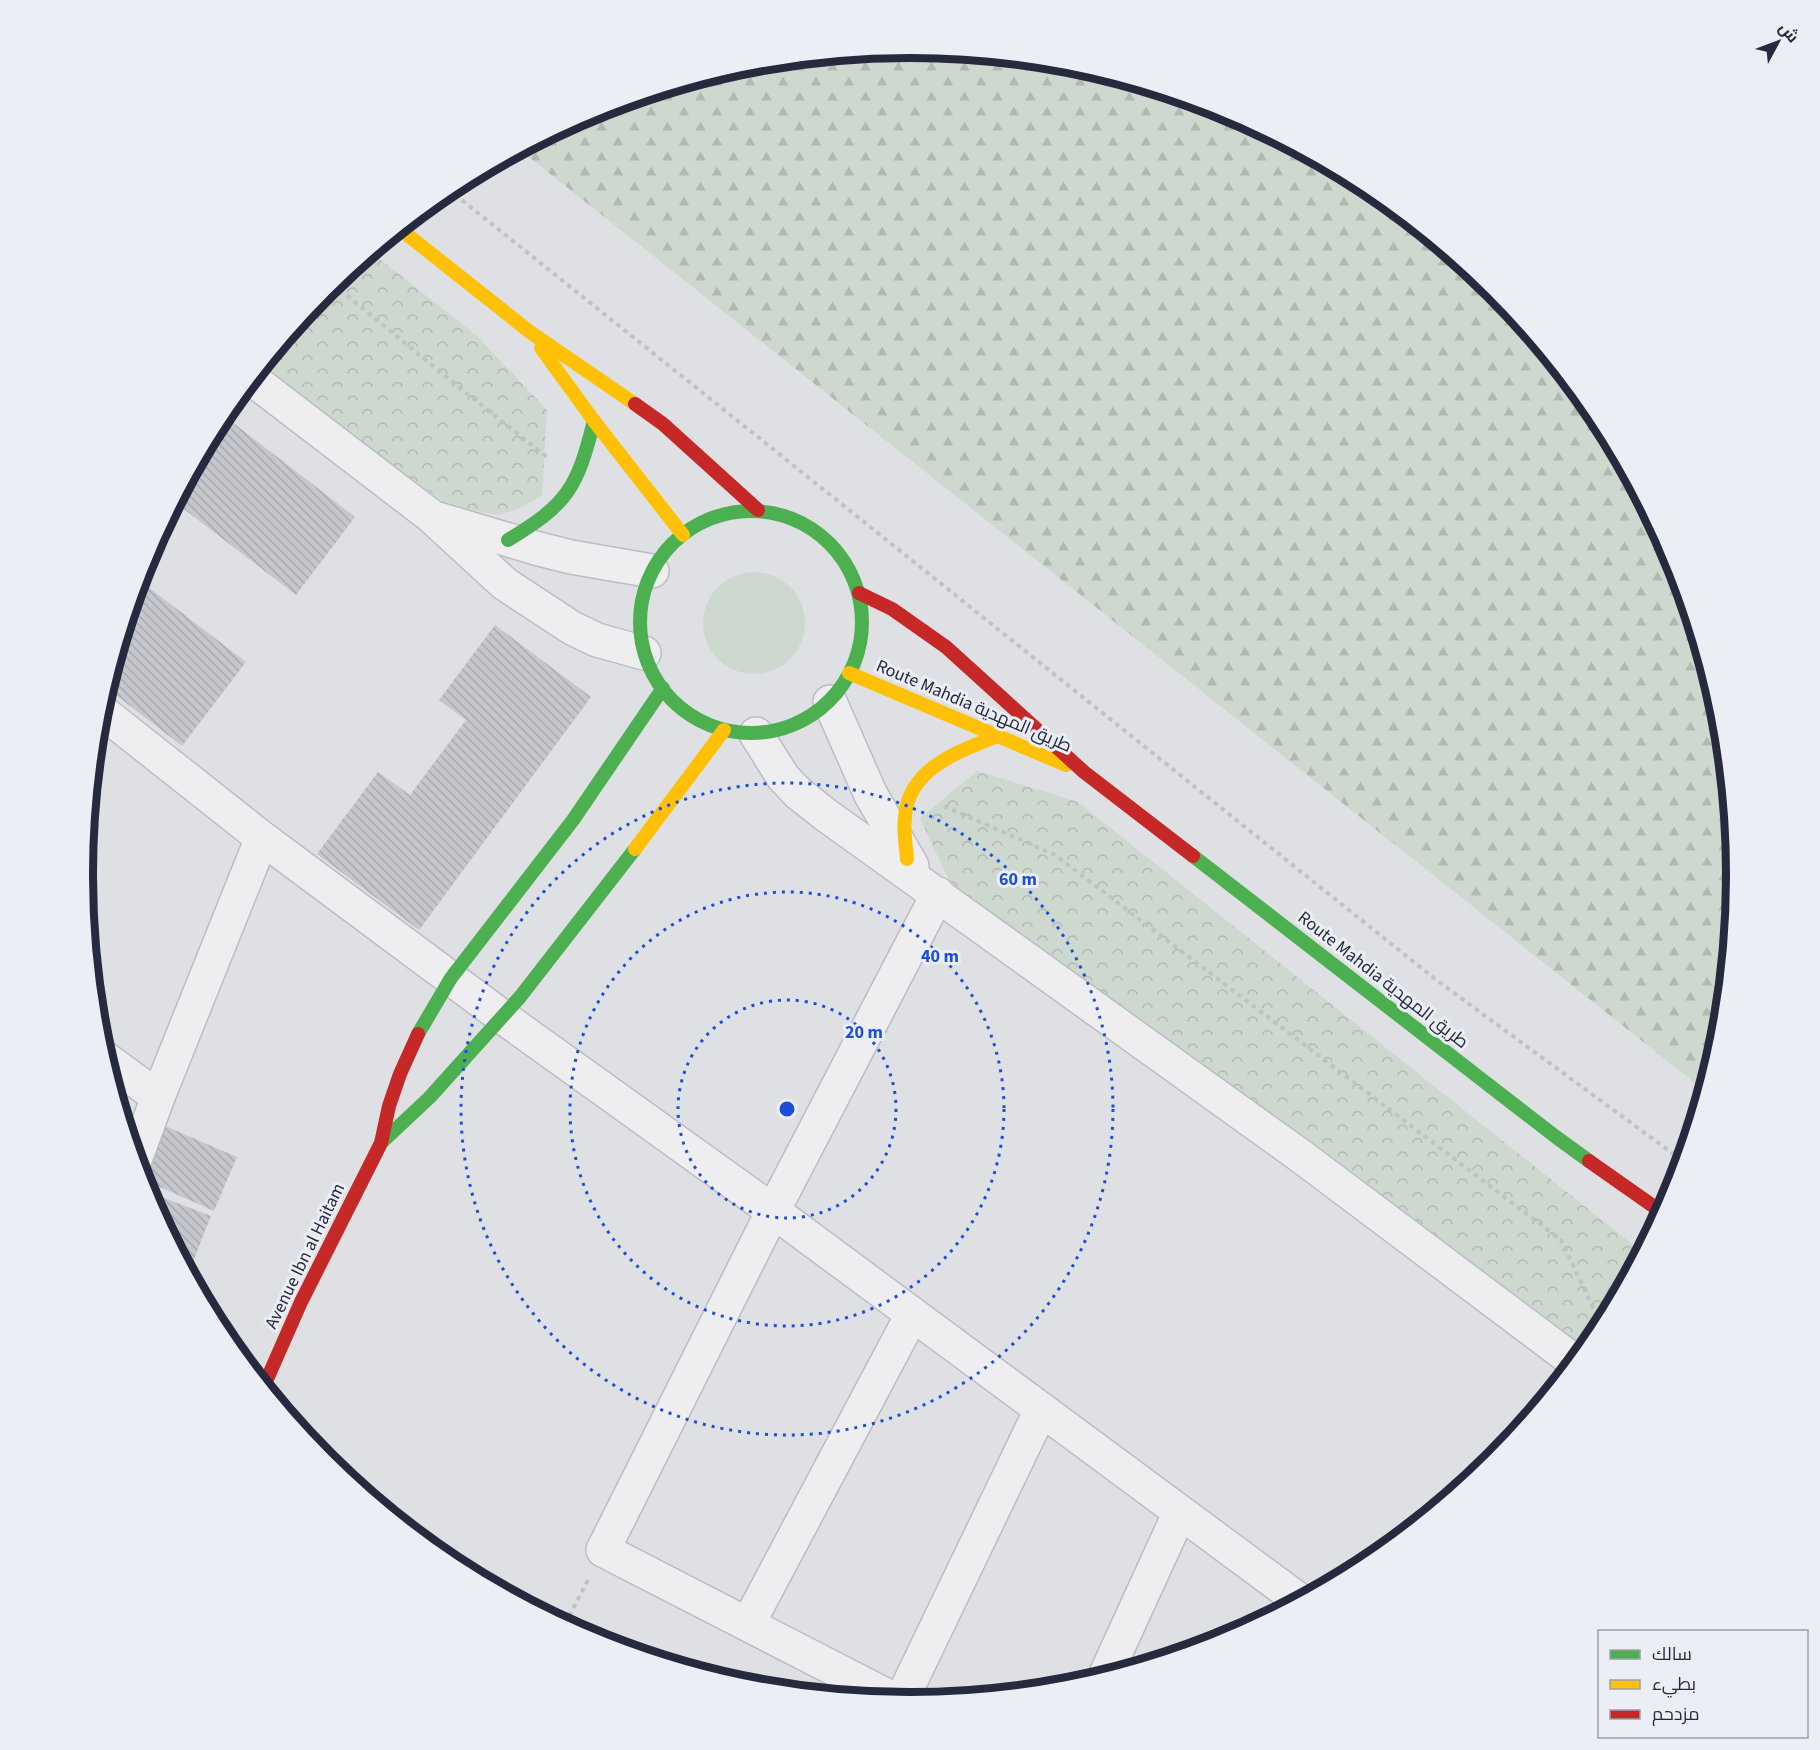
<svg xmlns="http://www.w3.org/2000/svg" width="1820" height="1750" viewBox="0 0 1820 1750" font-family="'Source Sans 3',Cairo,sans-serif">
	<defs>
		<pattern id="forest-firs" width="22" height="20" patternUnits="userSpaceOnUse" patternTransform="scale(1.5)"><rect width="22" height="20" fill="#cdd8cf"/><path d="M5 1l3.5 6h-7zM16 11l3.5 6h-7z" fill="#b0bab3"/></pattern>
		<pattern id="park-crowns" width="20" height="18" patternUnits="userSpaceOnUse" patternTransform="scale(1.5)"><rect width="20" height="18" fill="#cdd8cf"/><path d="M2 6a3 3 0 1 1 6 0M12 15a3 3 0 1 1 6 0" fill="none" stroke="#b0bab3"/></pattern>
		<pattern id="building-back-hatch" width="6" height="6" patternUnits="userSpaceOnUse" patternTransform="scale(1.5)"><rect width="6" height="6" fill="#c6c7cc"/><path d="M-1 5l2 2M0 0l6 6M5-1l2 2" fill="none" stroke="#aaabb0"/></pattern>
	</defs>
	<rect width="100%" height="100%" fill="#dfe0e4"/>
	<path fill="#cdd8cf" d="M703 623a51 51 0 1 1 102 0a51 51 0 1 1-102 0Z"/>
	<path fill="url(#forest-firs)" d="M910 48 1072 64 1227 111 1370 188 1495 290 1598 416 1674 559 1721 714 1737 875 1721 1037 1705 1091 520 150 594 111 749 64Z"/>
	<path fill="url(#park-crowns)" d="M371 252 477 336 547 410 542 495 518 509 498 515 450 506 350 436 262 367 325 290Z
		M977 771 1078 802 1642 1252 1597 1335 1579 1357 952 887 920 818Z"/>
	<path fill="url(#building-back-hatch)" d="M223 415 355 517 296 595 176 503Z
		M139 580 246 662 182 746 107 688Z
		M495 625 591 697 419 930 317 854 378 772 410 795 466 720 439 700Z
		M165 1126 237 1157 214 1211 144 1180Z
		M146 1191 211 1216 189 1272Z"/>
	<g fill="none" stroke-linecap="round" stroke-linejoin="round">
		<defs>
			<path id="street" d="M252 379 431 516 505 584 572 628 597 640 644 653
				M438 519 539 549 571 557 652 571
				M830 702 870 793 912 866
				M100 710 262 838 504 1018 773 1211 1299 1600
				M756 734 783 777 798 793 826 815 1302 1157 1575 1362
				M106 1059 158 1097
				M136 1157 158 1097 262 838
				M748 1624 912 1315
				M1105 1676 1180 1512
				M897 1701 603 1550 773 1211 938 894
				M901 1701 1041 1410"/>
		</defs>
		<use href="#street" stroke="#bcbdc2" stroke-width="36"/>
		<path stroke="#c1c1c7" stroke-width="4" stroke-dasharray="4.5 4.5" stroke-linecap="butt" d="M448 189 1435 979 1683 1161
			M333 284 461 389 547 457
			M944 806 1055 855 1561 1240 1595 1312 1605 1320
			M565 1624 588 1580"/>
		<use href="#street" stroke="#eeeef1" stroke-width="33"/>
		<path stroke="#4caf50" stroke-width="14" d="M640 622a111 111 0 1 1 222 0a111 111 0 1 1-222 0Z
			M508 540C568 504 577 488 594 421
			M1193 856 1556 1137 1589 1161
			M418 1034 451 978 573 820 663 688
			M381 1143 430 1097 520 997 635 849"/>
		<path stroke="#ffc107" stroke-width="14" d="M400 229 530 332 635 404
			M541 348 594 421 683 535
			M849 673 1066 765
			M635 849 724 730
			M907 859C906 845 903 831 905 816 909 769 957 752 995 737"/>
		<path stroke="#c62828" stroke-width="14" d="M635 404 663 424 758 510
			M859 593 892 609 946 647 1084 772 1193 856
			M1589 1161 1663 1213
			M264 1386 301 1302 381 1143 389 1106 400 1074 418 1034"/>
	</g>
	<g fill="none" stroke="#1d4ed8" stroke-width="3" stroke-dasharray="3 6">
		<circle cx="787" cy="1109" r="109"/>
		<circle cx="787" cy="1109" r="217"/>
		<circle cx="787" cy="1109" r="326"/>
	</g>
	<g text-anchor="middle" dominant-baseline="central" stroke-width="6" stroke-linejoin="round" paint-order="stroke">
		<g font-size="18" fill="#262a3e" stroke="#ebeef5">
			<text transform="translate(974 706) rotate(23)">Route Mahdia طريق المهدية</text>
			<text transform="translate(1383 980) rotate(38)">Route Mahdia طريق المهدية</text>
			<text transform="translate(305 1256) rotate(-64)">Avenue Ibn al Haitam</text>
		</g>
	</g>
	<path d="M0 0H1820V1750H0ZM909 58H910A816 816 0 0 1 1726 874V876A816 816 0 0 1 910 1692H909A816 816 0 0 1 93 876V874A816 816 0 0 1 909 58Z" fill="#ebeef5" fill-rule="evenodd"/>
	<path fill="none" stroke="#262a3e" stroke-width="8" d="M909 58H910A816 816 0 0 1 1726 874V876A816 816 0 0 1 910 1692H909A816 816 0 0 1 93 876V874A816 816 0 0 1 909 58Z"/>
	<circle cx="787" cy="1109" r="9" fill="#1d4ed8" stroke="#ebeef5" stroke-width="3"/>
	<g font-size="18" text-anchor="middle" font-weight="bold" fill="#1d4ed8" stroke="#ebeef5" stroke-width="6" stroke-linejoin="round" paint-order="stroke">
		<text x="1018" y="885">60 m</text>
		<text x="940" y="962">40 m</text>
		<text x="864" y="1038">20 m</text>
	</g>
	<rect x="1598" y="1630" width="210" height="108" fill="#ebeef5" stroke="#9ca0ac" stroke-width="1.5"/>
	<rect x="1610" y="1650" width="30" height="9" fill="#4caf50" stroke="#9ca0ac" stroke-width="1.5"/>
	<text x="1652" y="1660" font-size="18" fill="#262a3e">سالك</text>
	<rect x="1610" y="1680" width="30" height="9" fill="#ffc107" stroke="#9ca0ac" stroke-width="1.5"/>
	<text x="1652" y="1690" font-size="18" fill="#262a3e">بطيء</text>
	<rect x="1610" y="1710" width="30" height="9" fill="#c62828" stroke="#9ca0ac" stroke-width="1.5"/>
	<text x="1652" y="1720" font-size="18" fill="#262a3e">مزدحم</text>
	<g transform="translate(1778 42) rotate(49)" stroke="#ebeef5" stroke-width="4.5" paint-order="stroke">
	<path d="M0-4.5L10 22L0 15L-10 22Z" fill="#262a3e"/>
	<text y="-9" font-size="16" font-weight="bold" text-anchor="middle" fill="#262a3e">ش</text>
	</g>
</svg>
